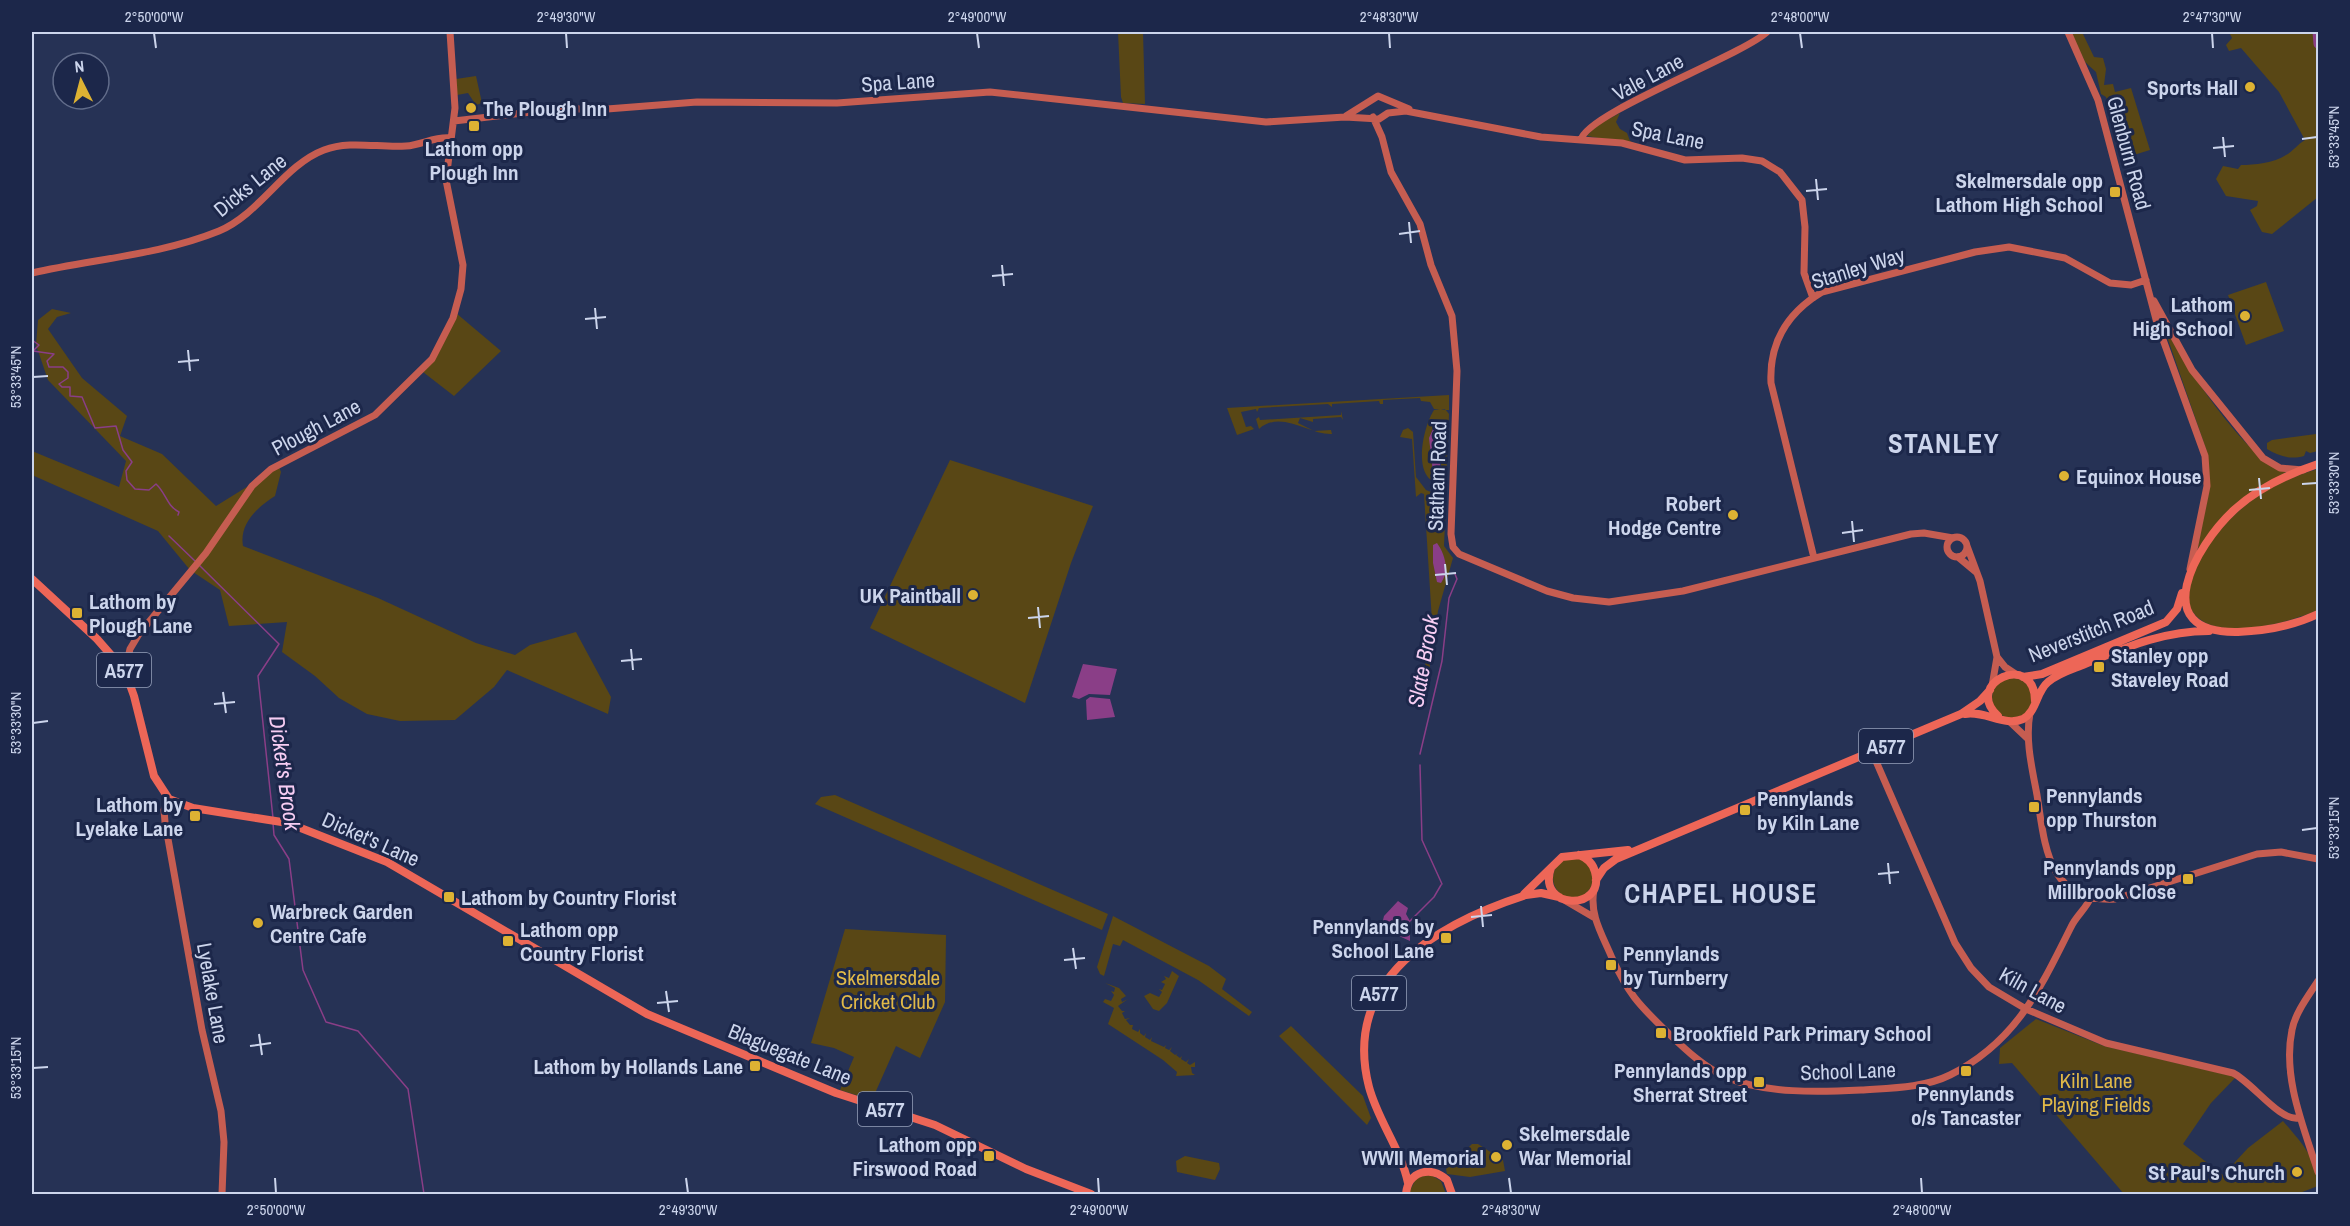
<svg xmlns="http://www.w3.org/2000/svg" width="2350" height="1226" viewBox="0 0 2350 1226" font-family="'Archivo Narrow',sans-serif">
	<rect width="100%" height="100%" fill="#263255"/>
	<path fill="#594715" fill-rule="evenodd" d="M1118 32H1143L1145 104 1123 103 1121 97Z
		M2071 32H2082L2094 57 2103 58 2106 69 2104 85 2113 84 2115 92 2131 88 2150 150 2124 158 2106 97 2101 94 2096 72 2085 62Z
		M2229 32H2318V197L2272 234 2262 232 2250 210 2257 206 2258 201 2226 196 2216 179 2223 166 2238 169 2241 165C2254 165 2274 163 2286 155 2292 152 2298 144 2305 140L2279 92 2241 48 2229 51 2226 45 2232 38Z
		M476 76 482 103 476 105 468 93 457 95 456 79Z
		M1620 113 1616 122 1620 129 1627 133 1630 141 1638 145 1587 136 1597 125Z
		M2266 282 2284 331 2246 345 2228 295Z
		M52 309 71 313 57 317 48 329 82 378 127 416 120 436 162 454 216 506 279 467 281 472 275 496C258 507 239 523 243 546L378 598 476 643 515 655 530 645 576 632 611 697 608 714 507 670 494 687 455 720 400 721 367 714 339 698 315 676 282 652 287 622 229 626 220 590 190 570 158 531 32 475V451L119 487 126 461 48 380 36 345 38 320Z
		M456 313 501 351 454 396 423 372Z
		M2162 322C2181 360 2246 461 2286 472 2246 498 2226 508 2197 550L2209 491 2207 452Z
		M1449 395V410L1434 409 1430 402 1421 401 1420 398 1383 400V404H1380L1379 401 1332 404V407L1328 404 1259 408 1257 412 1256 409 1241 412 1246 427 1251 426 1254 429 1237 435 1227 408Z
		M1445 409 1449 414 1446 479 1438 483C1411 477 1424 425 1434 410ZM1436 420 1441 421V476L1433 472C1430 452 1427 438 1436 420Z
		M1341 411 1343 420 1341 417 1313 419V422L1300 418 1298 423 1314 431 1331 430 1332 434C1309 435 1281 409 1259 429L1256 419 1259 417 1260 420 1341 415Z
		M1408 428 1413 432 1416 477 1426 490 1446 498 1444 546 1453 558 1438 611 1427 685 1424 647 1433 637 1424 494 1421 493 1416 497 1412 439 1400 437 1403 430Z
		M2318 431V451L2310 453 2306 451 2304 456C2290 460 2279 456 2267 449V443L2272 440 2316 434Z
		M950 460 1093 506 1071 563 1025 703 870 628Z
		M2318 469V610C2289 623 2198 649 2188 600 2186 588 2192 576 2197 565 2222 516 2266 483 2318 469Z
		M1992 698a20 20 0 1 1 40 0a20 20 0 1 1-40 0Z
		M835 795 1108 914 1102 930 815 804 821 797Z
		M1553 878a20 20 0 1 1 40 0a20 20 0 1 1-40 0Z
		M1113 916 1209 966 1226 979 1222 989 1252 1012 1249 1016 1198 980 1123 940 1120 946 1113 944 1104 976 1100 974 1097 967Z
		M845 929 946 935 945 1002 920 1058 896 1046 872 1100 840 1090 854 1057 834 1048 811 1043Z
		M1172 971 1179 976 1167 1003 1159 1011 1153 1009 1144 996 1150 993 1159 997 1162 992 1159 989 1162 990 1165 984 1161 982 1166 979 1164 976 1169 978Z
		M1105 983 1119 988 1126 996 1121 999 1122 1002 1128 999 1118 1006 1122 1011H1125L1122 1013 1125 1019 1130 1018 1126 1020 1130 1025H1133L1132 1029 1138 1032 1140 1029V1033L1144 1036 1146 1033 1145 1037 1150 1040 1152 1037 1151 1041 1164 1047 1166 1045 1165 1048 1169 1050 1172 1047 1170 1051 1175 1055 1178 1053 1176 1055 1180 1058 1182 1056 1181 1059 1186 1062 1189 1059 1187 1063 1190 1065 1195 1062V1067H1191L1192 1073 1195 1075 1176 1076 1177 1072 1163 1060 1108 1024 1114 1008 1103 1002 1105 999 1111 1001 1114 995 1111 991 1114 992 1115 988Z
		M2036 1019 2104 1046 2236 1077 2211 1103 2183 1144 2223 1175 2248 1148 2283 1121C2299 1140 2318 1159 2318 1186L2297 1194H2124L2012 1063 1999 1064 2000 1048Z
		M1291 1026 1363 1096 1371 1118 1367 1125 1279 1036Z
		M1472 1144H1478L1503 1160 1505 1171 1470 1177 1447 1174 1446 1169Z
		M1185 1156 1219 1163 1220 1169 1215 1180 1177 1172 1176 1161Z
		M1431 1175 1441 1181 1446 1194H1408L1417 1177Z"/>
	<path fill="#8a3e87" d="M1437 420 1441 421V425L1440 477 1433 472 1429 438Z
		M1437 543C1445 554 1450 571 1441 583L1437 582 1433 563V545Z
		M1083 664 1117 669 1110 695 1089 694 1079 699 1072 697Z
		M1090 697 1110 699 1115 717 1087 720 1086 700Z
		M1398 901 1408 908 1406 914 1410 921V941L1381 928 1384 916Z"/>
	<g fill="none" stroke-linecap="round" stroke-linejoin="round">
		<path stroke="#8a3e87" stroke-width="1.5" d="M32 340 39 345 33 351 54 354 47 361 49 367H63L68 372V378L59 384 62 387H70V396L82 397 95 428 116 426 123 450 132 462 126 471 127 480 135 489 149 490 156 484C166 493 166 505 179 512L178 515
			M169 536 195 561
			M198 564 279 644 258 676 273 818
			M1420 754 1442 661 1449 598 1457 579 1455 574
			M1420 765 1422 840 1442 884
			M273 823 274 835 289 859 303 970 326 1022 358 1031 408 1089 424 1194
			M1410 921 1434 897 1441 885"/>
		<path stroke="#8a3e87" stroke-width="9" d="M2317 32 2318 44"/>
		<path stroke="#c65d51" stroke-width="7" d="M2068 32 2098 100 2157 323 2205 456 2207 486 2190 569
			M1346 116 1378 96 1409 109
			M1373 117 1382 137 1391 172 1420 224 1431 265 1452 316 1457 371 1451 534 1453 547 1459 554 1547 591 1573 598 1609 602 1683 591 1911 534 1924 533 1953 538
			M454 121 557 109H607L697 102 837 103 990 92 1266 122 1345 117 1379 119 1388 113 1406 111 1541 137 1622 143 1685 160 1742 158 1762 161 1780 172 1802 200 1805 227 1804 273 1813 298
			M1581 140C1585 114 1741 56 1767 32
			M32 273C93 259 160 255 219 231 260 214 284 165 324 150 350 140 379 148 406 146 422 145 435 136 451 138
			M2154 301 2192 370 2263 458 2280 468 2303 470
			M1947 547a10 10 0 1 1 20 0a10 10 0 1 1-20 0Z
			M1967 546 1980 581 1997 657 1992 686
			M1958 557 1976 572
			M1814 558 1771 383C1769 342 1787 313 1822 292L1975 252 2009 247 2065 258 2110 283 2131 285 2146 280
			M1997 657 2005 667 2017 675
			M125 671 130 649 139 634 206 553 252 486 271 469 375 415 432 359 453 318 461 289 463 265 446 180 455 108 450 32
			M2030 713C2025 740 2032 768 2037 795 2045 845 2047 903 2115 899L2257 854 2281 852 2318 859
			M2009 721 2028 739
			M1872 752 1955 943 1971 968 1989 987 2026 1009 2106 1043 2233 1073C2253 1083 2280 1122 2299 1118
			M169 799 164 810 165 822 202 1030 221 1111 224 1142 222 1194
			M1594 890C1589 915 1603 936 1612 958 1628 993 1638 1004 1665 1030 1684 1048 1703 1067 1726 1077 1764 1094 1821 1092 1861 1090 1890 1088 1924 1088 1950 1075 2016 1042 2040 989 2071 927 2076 916 2086 909 2091 897
			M1566 901 1595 918
			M2318 981C2309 995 2295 1013 2292 1030 2282 1077 2304 1128 2318 1172"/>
		<path stroke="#ed6657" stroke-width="8" d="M2318 464C2288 474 2258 488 2234 510 2196 545 2145 634 2238 632 2266 631 2293 626 2318 614
			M32 579 97 639 125 671 134 696 154 776 169 799 193 808 288 823 387 862 647 1014 836 1093 935 1125 1026 1169 1091 1194
			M2023 677 2042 674 2166 622 2177 609 2182 593
			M1965 714C1984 710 2005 727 2023 719 2037 711 2036 692 2048 682 2058 673 2073 669 2085 664 2127 647 2163 631 2209 631
			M1998 716C1962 683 2035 650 2035 701
			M1551 868C1536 910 1606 912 1595 872 1593 863 1587 858 1579 855
			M1596 880 1604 868 1616 859 1961 714 1980 701 1990 690
			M1524 894 1562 857 1628 850
			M1408 1183C1401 1149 1378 1121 1369 1087 1341 978 1439 923 1526 895L1541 893 1559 897
			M1406 1194C1408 1171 1431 1165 1447 1180L1452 1194"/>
	</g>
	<path fill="none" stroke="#ccd5ec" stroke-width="2" d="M154 33 156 48M566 33 567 48M977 33 979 48M1389 33 1390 48M1800 33 1802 48M2212 33 2213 48M2223 137 2225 157M2302 139 2317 137M2213 148 2234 146M1816 179 1818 200M1806 191 1827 189M1409 222 1411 243M1399 234 1420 231M1002 265 1004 286M992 276 1013 274M595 308 597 329M585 319 606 317M188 350 190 371M178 362 199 360M33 377 48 376M2259 478 2261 499M2302 484 2317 483M2249 490 2270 488M1852 521 1854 542M1842 533 1863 530M1445 564 1447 585M1435 575 1456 573M1038 607 1040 628M1028 618 1049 616M631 649 633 670M621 661 642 659M223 692 226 713M214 704 235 702M33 723 48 721M2302 830 2317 828M1888 863 1890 884M1878 874 1899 872M1481 906 1483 927M1471 917 1492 915M1073 948 1076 969M1064 960 1085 958M666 991 669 1012M657 1003 678 1001M259 1034 262 1055M250 1046 271 1043M33 1068 48 1067M275 1178 276 1193M686 1178 688 1193M1098 1178 1099 1193M1509 1178 1511 1193M1921 1178 1922 1193"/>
	<g fill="#ddb233" stroke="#1c274a" stroke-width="2">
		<circle cx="2250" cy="87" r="6"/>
		<circle cx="471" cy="108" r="6"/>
		<rect x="468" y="120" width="12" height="12" rx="3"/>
		<rect x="2109" y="186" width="12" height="12" rx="3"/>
		<circle cx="2245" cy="316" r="6"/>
		<circle cx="2064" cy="476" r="6"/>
		<circle cx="1733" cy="515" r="6"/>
		<circle cx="973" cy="595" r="6"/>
		<rect x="71" y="607" width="12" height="12" rx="3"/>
		<rect x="2093" y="661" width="12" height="12" rx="3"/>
		<rect x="2028" y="801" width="12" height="12" rx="3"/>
		<rect x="1739" y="804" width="12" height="12" rx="3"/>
		<rect x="189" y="810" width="12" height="12" rx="3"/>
		<rect x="2182" y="873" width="12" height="12" rx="3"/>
		<rect x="443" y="891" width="12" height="12" rx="3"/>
		<circle cx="258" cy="923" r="6"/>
		<rect x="1440" y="932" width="12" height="12" rx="3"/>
		<rect x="502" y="935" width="12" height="12" rx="3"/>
		<rect x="1605" y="959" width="12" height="12" rx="3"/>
		<rect x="1655" y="1027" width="12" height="12" rx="3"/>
		<rect x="749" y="1060" width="12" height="12" rx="3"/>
		<rect x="1960" y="1065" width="12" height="12" rx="3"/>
		<rect x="1753" y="1076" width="12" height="12" rx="3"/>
		<circle cx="1507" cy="1145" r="6"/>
		<rect x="983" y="1150" width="12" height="12" rx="3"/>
		<circle cx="1496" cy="1157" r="6"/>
		<circle cx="2297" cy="1172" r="6"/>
	</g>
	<g text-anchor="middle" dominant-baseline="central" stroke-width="6" stroke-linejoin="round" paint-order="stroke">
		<g fill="#1c274a" stroke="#97a1bb" stroke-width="1.5">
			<rect x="97" y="653" width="54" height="34" rx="4.5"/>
			<rect x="1859" y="729" width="54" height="34" rx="4.5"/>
			<rect x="1352" y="976" width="54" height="34" rx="4.5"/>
			<rect x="858" y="1092" width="54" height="34" rx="4.5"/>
		</g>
		<g font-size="20" font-weight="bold" fill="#ccd5ec">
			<text x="124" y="670">A577</text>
			<text x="1886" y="746">A577</text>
			<text x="1379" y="993">A577</text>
			<text x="885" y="1109">A577</text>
		</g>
		<g font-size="21" fill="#ccd5ec" stroke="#1c274a">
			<text transform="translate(1648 77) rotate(-28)">Vale Lane</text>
			<text transform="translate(898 82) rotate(-4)">Spa Lane</text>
			<text transform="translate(1668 135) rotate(11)">Spa Lane</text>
			<text transform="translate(2129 153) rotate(75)">Glenburn Road</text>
			<text transform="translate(250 185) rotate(-39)">Dicks Lane</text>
			<text transform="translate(1858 268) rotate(-17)">Stanley Way</text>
			<text transform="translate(316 427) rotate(-28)">Plough Lane</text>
			<text transform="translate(1437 476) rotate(-88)">Statham Road</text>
			<text transform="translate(2091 631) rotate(-22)">Neverstitch Road</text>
			<text transform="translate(371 839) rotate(24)">Dicket's Lane</text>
			<text transform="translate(2033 990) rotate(29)">Kiln Lane</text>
			<text transform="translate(213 993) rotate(80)">Lyelake Lane</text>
			<text transform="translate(790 1054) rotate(22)">Blaguegate Lane</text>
			<text transform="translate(1848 1071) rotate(-2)">School Lane</text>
		</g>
		<g font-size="21" font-weight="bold" fill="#ccd5ec" stroke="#1c274a" text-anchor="end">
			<text x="2238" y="87">Sports Hall</text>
			<text x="483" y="108" text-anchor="start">The Plough Inn</text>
			<text x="474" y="148" text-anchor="middle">Lathom opp<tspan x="474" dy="24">Plough Inn</tspan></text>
			<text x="2103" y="180">Skelmersdale opp<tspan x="2103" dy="24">Lathom High School</tspan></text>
			<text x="2233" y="304">Lathom<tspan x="2233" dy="24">High School</tspan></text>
			<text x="2076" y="476" text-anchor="start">Equinox House</text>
			<text x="1721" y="503">Robert<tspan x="1721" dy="24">Hodge Centre</tspan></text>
			<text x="961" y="595">UK Paintball</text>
			<text x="89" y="601" text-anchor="start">Lathom by<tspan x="89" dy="24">Plough Lane</tspan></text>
			<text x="2111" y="655" text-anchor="start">Stanley opp<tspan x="2111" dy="24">Staveley Road</tspan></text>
			<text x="2046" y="795" text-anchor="start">Pennylands<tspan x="2046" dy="24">opp Thurston</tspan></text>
			<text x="1757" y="798" text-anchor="start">Pennylands<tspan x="1757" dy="24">by Kiln Lane</tspan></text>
			<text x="183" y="804">Lathom by<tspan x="183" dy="24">Lyelake Lane</tspan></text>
			<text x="2176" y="867">Pennylands opp<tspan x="2176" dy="24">Millbrook Close</tspan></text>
			<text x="461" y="897" text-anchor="start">Lathom by Country Florist</text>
			<text x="270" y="911" text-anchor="start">Warbreck Garden<tspan x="270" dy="24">Centre Cafe</tspan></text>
			<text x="1434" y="926">Pennylands by<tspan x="1434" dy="24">School Lane</tspan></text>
			<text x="520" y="929" text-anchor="start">Lathom opp<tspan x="520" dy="24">Country Florist</tspan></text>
			<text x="1623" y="953" text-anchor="start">Pennylands<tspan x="1623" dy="24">by Turnberry</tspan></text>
			<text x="1673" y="1033" text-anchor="start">Brookfield Park Primary School</text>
			<text x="743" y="1066">Lathom by Hollands Lane</text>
			<text x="1747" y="1070">Pennylands opp<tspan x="1747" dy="24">Sherrat Street</tspan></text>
			<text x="1966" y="1093" text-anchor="middle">Pennylands<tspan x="1966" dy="24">o/s Tancaster</tspan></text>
			<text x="1519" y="1133" text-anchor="start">Skelmersdale<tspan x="1519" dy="24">War Memorial</tspan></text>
			<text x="977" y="1144">Lathom opp<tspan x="977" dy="24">Firswood Road</tspan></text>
			<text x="1484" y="1157">WWII Memorial</text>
			<text x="2285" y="1172">St Paul's Church</text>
		</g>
		<g font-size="21" fill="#e1b948" stroke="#1c274a">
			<text x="888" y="977">Skelmersdale<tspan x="888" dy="24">Cricket Club</tspan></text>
			<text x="2096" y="1080">Kiln Lane<tspan x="2096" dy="24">Playing Fields</tspan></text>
		</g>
		<g font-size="22" font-style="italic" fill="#f6cdf3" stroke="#1c274a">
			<text transform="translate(1423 661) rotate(-80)">Slate Brook</text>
			<text transform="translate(285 773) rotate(82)">Dicket's Brook</text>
		</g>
		<g font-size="27" font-weight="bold" letter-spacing="1.5" fill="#ccd5ec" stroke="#1c274a">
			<text x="1944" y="443">STANLEY</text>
			<text x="1721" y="893">CHAPEL HOUSE</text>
		</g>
	</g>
	<rect width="2350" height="1226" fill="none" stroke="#1c274a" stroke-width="66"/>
	<g transform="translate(81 81) rotate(354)"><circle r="28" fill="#1c274a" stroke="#626d8b" stroke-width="1.5"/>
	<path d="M0-4.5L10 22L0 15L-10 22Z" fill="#ddb233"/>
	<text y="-9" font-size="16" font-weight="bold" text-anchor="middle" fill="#ccd5ec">N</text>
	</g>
	<rect x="33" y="33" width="2284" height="1160" fill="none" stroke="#ccd5ec" stroke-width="2"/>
	<g font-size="15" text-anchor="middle" fill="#ccd5ec">
		<text x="154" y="22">2°50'00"W</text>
		<text x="566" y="22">2°49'30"W</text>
		<text x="977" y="22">2°49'00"W</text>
		<text x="1389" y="22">2°48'30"W</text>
		<text x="1800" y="22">2°48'00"W</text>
		<text x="2212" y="22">2°47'30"W</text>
		<text transform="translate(2334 137) rotate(-90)" y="5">53°33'45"N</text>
		<text transform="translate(16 377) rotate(-90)" y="5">53°33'45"N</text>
		<text transform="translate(2334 483) rotate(-90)" y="5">53°33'30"N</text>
		<text transform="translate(16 723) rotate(-90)" y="5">53°33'30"N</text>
		<text transform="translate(2334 828) rotate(-90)" y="5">53°33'15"N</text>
		<text transform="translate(16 1068) rotate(-90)" y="5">53°33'15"N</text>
		<text x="276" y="1215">2°50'00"W</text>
		<text x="688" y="1215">2°49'30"W</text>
		<text x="1099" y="1215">2°49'00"W</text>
		<text x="1511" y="1215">2°48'30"W</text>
		<text x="1922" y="1215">2°48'00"W</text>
	</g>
</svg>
